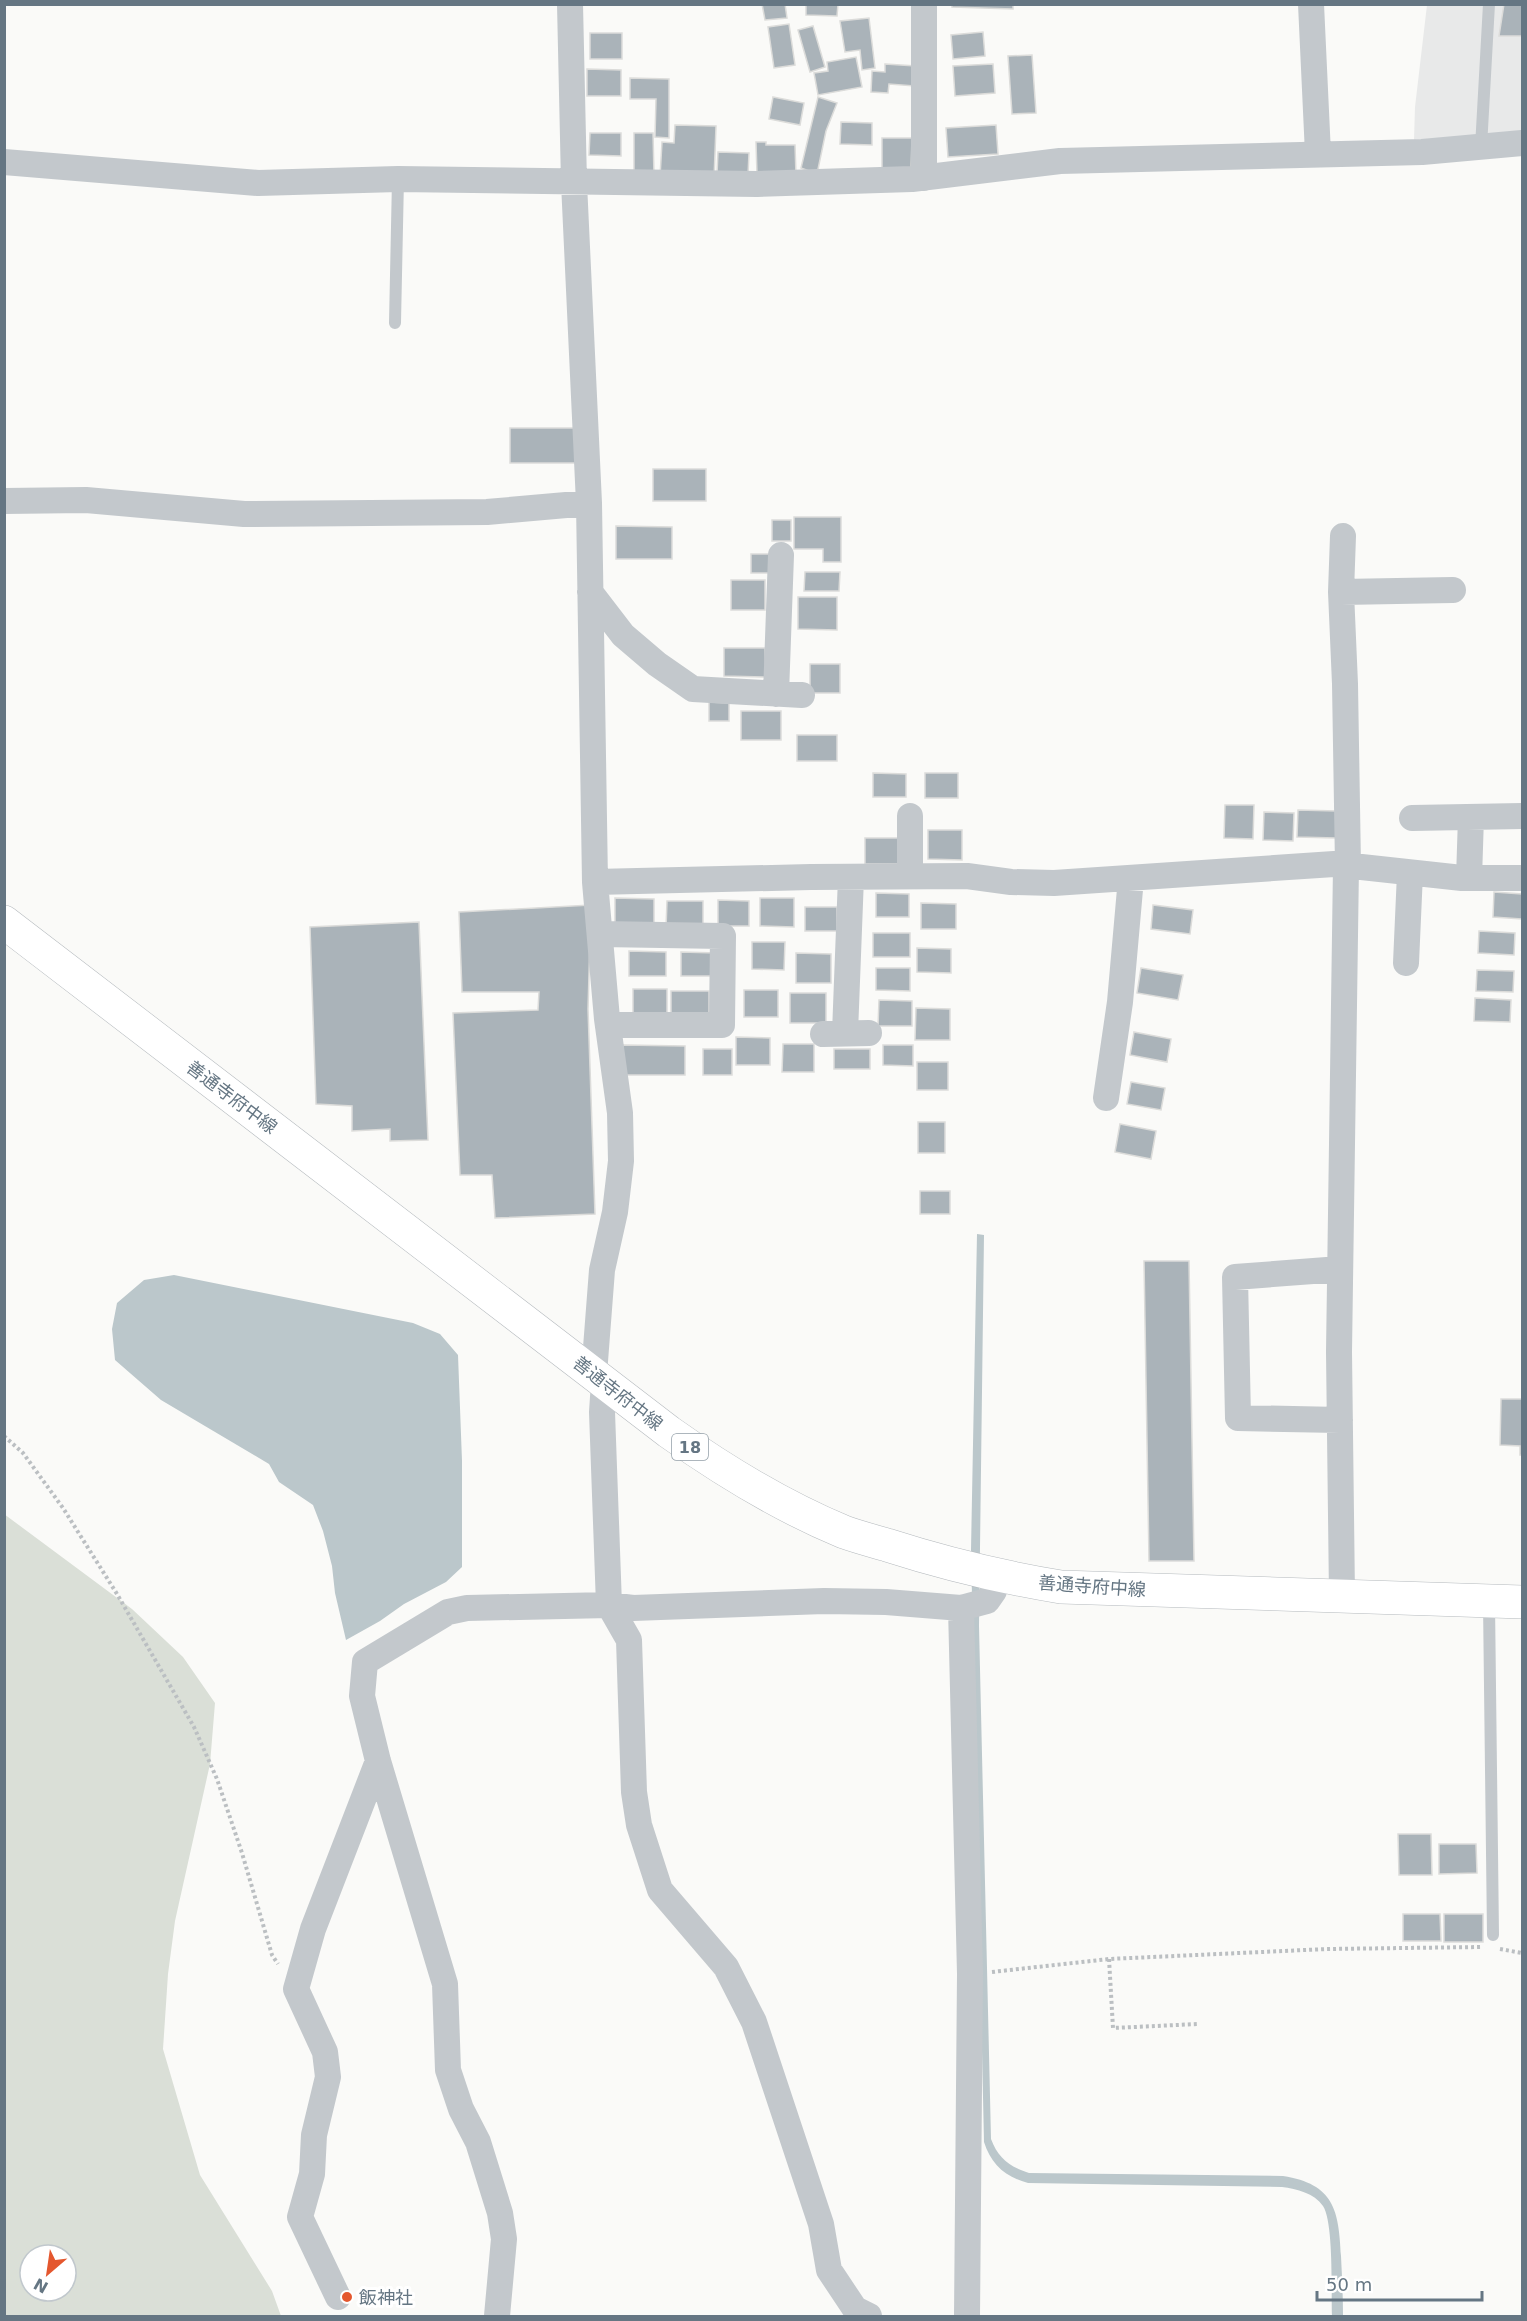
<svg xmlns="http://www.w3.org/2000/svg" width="1527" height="2321" viewBox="0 0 1527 2321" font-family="'DejaVu Sans','Noto Sans JP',sans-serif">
	<rect width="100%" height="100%" fill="#fafaf8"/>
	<path fill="#e8e9e9" d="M1417 5H1522V131L1414 140 1415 107 1427 5Z"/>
	<path fill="#dadfd7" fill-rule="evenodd" d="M4 1514 132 1609 183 1657 215 1703 210 1764 175 1921 168 1974 163 2049 200 2175 272 2291 281 2316H5ZM30 2255H66V2291H30Z"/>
	<path fill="#bbc7cb" d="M977 1234 984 1235 979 1626 991 2139C998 2158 1010 2167 1029 2173L1283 2176C1334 2184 1339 2210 1341 2256 1342 2276 1343 2296 1343 2316H1332C1331 2293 1334 2223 1323 2206 1314 2193 1297 2189 1282 2187L1028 2183C1005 2177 991 2164 984 2142L971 1550Z
		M174 1275 413 1323 440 1334 458 1355 462 1461V1567L446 1582 404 1604 380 1621 346 1640 335 1593 332 1566 323 1531 313 1505 279 1482 269 1464 161 1400 115 1360 112 1329 117 1303 144 1280Z"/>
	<path fill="#aab3b9" stroke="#dcdcda" stroke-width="1.5" d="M762 4H785L787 18 765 20Z
		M806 4H838L837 16 806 15Z
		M952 4H1013V9L952 7Z
		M1504 4H1522V36H1499Z
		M869 18 875 68 862 70 860 50 845 52 840 21Z
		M789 24 795 65 774 68 768 27Z
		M813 26 825 67 810 72 798 30Z
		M983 32 985 56 953 59 951 35Z
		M590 33H622V59H590Z
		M1032 55 1036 113 1012 114 1008 56Z
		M856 57 862 87 818 95 814 73 828 71 827 62Z
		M885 64 916 66 915 86 889 84 888 93 871 92 872 71 885 72Z
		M993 64 995 93 955 96 953 66Z
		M587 69 621 70V96H587Z
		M630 78 669 79V138L655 137 656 99H630Z
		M773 97 804 103 800 125 769 119Z
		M818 97 837 103 826 131 817 174 801 168Z
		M841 122 872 123V145L840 144Z
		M675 125 716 126 714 179 660 177 662 142 674 143Z
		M996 125 998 154 948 157 946 128Z
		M590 133H621V156L589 155Z
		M634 133H653L654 175 634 176Z
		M882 138H912L911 170H882Z
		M756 142H766V145H795L796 175H757Z
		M718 152 749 153 748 175 717 174Z
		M510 428H576V463H510Z
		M653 469H706V501H653Z
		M794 517H841V562H823V549H794Z
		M772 520H791V541H772Z
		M616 526 672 527V559H616Z
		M751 554H770L769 573H751Z
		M805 572H840L839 591H804Z
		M731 580H765V610H731Z
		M798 597H837V630L798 629Z
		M724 648H765L766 677 724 676Z
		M810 664H840V693H810Z
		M709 702 729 703V721H709Z
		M741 711H781V740H741Z
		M797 735H837V761H797Z
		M873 773 906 774V797H873Z
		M925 773H958V798H925Z
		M1225 805H1254L1253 839 1224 838Z
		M1298 810 1337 811 1336 838 1297 837Z
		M1264 812 1294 813 1293 841 1263 840Z
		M928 830H962V860L928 859Z
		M865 838H898V864H865Z
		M1494 892 1522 894V919L1493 917Z
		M876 893 909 894V917H876Z
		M615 898 654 899V925L615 924Z
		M760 898H794V927L760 926Z
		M718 900 749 901V926H718Z
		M667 901H703V928H666Z
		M921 903 956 904V929H921Z
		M591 905 588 1009 595 1214 495 1218 492 1175H460L453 1013 538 1010 539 992H462L459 912Z
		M1153 905 1193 910 1190 934 1151 929Z
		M805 907H837V931H805Z
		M419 922 428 1140 390 1141V1129L352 1131V1106L316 1104 310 927Z
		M1479 931 1515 933 1514 955 1478 953Z
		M873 933H910V957H873Z
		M752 942H785L784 970 752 969Z
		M917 948 951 949V973L917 972Z
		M629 951 666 952V976H629Z
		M681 952 717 953V976H681Z
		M796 953 831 954V983H796Z
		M876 968H910V991L876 990Z
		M1141 968 1183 975 1178 1000 1137 993Z
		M1477 970 1514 971 1513 992 1476 991Z
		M633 989H667V1014H633Z
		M744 990H778V1017H744Z
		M671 991H709V1015L671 1014Z
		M790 993H826V1023H790Z
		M1475 998 1511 1000 1510 1022 1474 1021Z
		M879 1000 912 1001V1026H878Z
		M916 1008 950 1009V1040H915Z
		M1134 1032 1171 1039 1167 1062 1130 1055Z
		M736 1037 770 1038V1065H736Z
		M783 1044H814V1072H782Z
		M623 1045 685 1046V1075H623Z
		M883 1045H913V1066L883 1065Z
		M703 1049H732V1075H703Z
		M834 1049H870V1069H834Z
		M917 1062H948V1090H917Z
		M1131 1082 1165 1088 1161 1110 1127 1104Z
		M918 1122H945V1153H918Z
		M1120 1124 1156 1131 1151 1159 1115 1152Z
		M920 1191H950V1214H920Z
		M1144 1261H1189L1194 1561H1149Z
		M1501 1399H1522V1455H1520V1446L1500 1445Z
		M1398 1834H1431L1432 1875H1399Z
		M1439 1844H1476L1477 1873 1439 1874Z
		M1403 1914H1440L1441 1941H1403Z
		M1444 1914H1483V1942H1444Z"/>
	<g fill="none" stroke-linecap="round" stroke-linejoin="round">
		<defs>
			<path id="primary" d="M4 922 669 1432C724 1471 781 1506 844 1532 858 1537 873 1541 887 1545 946 1564 1000 1577 1061 1587L1522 1602"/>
		</defs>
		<use href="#primary" stroke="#b5babe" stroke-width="34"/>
		<path stroke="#bbbfc2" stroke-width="4" stroke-dasharray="3 3" stroke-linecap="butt" d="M4 1436 23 1453 63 1508 117 1594 194 1727 217 1779 242 1853 272 1955 278 1964
			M1500 1949 1522 1953
			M1109 1959 1113 2028 1198 2024
			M992 1972 1109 1959 1327 1949 1481 1947"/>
		<path stroke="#c3c8cc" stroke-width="12" d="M1481 147 1489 4
			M395 323 398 179
			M1489 1603 1493 1935"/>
		<path stroke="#c3c8cc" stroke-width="26" d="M570 4 574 183 589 503 595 882 607 1019 620 1113 621 1161 615 1212 602 1270 594 1374
			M924 4V178
			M1311 4 1318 154
			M4 162 258 183 398 179 757 184 912 179 1060 161 1422 152 1522 143
			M4 501 86 500 244 514 487 512 589 503
			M1343 536 1341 592 1345 684 1348 866
			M590 592 623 635 657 664 693 689 802 695
			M1341 592 1453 590
			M776 694 781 555
			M1412 818 1522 816
			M910 876V816
			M1469 878 1471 817
			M595 882 811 877 967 876 1011 882 1054 883 1334 864 1462 878H1522
			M601 934 723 936 722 1025H608
			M1406 963 1410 873
			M845 1033 851 877
			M823 1034 869 1033
			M1106 1098 1120 1002 1131 878
			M604 1382 602 1412 609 1605 629 1640 634 1792 639 1825 660 1890 726 1967 754 2022 821 2224 829 2270 855 2309 869 2316
			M1340 1420 1238 1418 1235 1277 1340 1269
			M1342 1596 1339 1352 1346 866
			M338 2297 300 2217 312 2174 314 2135 328 2077 325 2052 296 1989 313 1929 378 1761
			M497 2316 504 2239 500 2213 478 2142 461 2109 448 2070 445 1984 378 1761 362 1696 365 1662 448 1612 467 1608 609 1605 633 1608 824 1601 886 1602 961 1608
			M967 2316 970 1974 961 1608 987 1601 994 1591 997 1576"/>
		<use href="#primary" stroke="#fff" stroke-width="33"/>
	</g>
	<circle fill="#e4572e" stroke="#fff" stroke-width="2" cx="347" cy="2297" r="6"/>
	<g text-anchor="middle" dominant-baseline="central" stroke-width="6" stroke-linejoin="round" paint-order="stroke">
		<rect fill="#fff" stroke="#939fa8" stroke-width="1.5" x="672" y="1434" width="36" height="26" rx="4.5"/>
		<g font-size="16" font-weight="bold" fill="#657683">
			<text x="690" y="1447">18</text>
		</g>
		<g font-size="18" fill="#657683" stroke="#fff">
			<text transform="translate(232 1097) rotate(37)">善通寺府中線</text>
			<text transform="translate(618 1393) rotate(38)">善通寺府中線</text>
			<text transform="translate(1092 1586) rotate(4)">善通寺府中線</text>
		</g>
		<g font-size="18" fill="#657683" stroke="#fff" text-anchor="start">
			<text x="359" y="2297">飯神社</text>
		</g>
	</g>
	<rect width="1527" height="2321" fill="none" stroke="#657683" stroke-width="12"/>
	<g transform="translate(48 2273) rotate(209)"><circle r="28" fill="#ffffff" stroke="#c1c8cd" stroke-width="1.5"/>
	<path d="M0-4.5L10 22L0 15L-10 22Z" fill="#e4572e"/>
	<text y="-9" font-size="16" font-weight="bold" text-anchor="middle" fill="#657683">N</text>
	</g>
	<path d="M1317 2291v9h165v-9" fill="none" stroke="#657683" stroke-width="3"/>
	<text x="1326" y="2291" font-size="18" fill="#657683" stroke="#ffffff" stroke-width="4.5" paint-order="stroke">50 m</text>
</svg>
